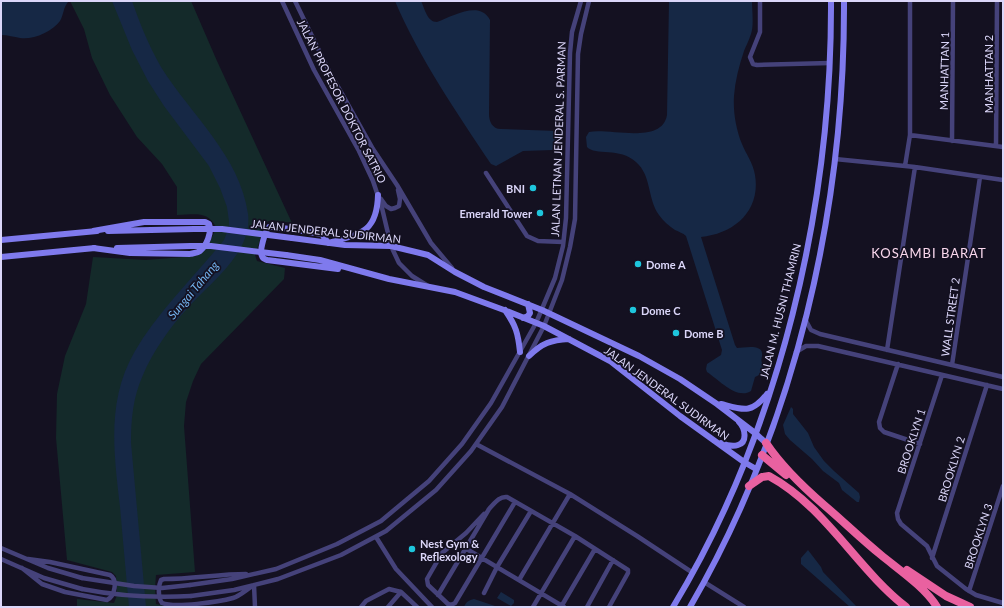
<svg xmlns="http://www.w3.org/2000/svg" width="1004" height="608" viewBox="0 0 1004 608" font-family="Lato,sans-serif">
	<rect width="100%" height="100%" fill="#141121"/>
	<path fill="#142a2a" d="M70 1H191L217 61 292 223 272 220 266 222 255 255 257 261 285 268 284 279 201 364 193 381 186 402 184 426 195 572 156 575 155 588 156 604 166 606 180 605V607H77V599L114 603 117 595 116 576 112 572 67 560 56 438 57 394 65 356 86 304 93 257 146 260 196 256C207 250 212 239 216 227 207 210 194 215 177 215V187L162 164 137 137 110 95 92 58 84 29Z"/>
	<path fill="#162845" d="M1 1H69C63 7 64 14 60 21 52 32 33 40 20 38 14 37 8 35 1 35Z
		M112 1H132C140 24 149 46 161 67 191 115 240 156 248 214 253 253 209 283 186 310 170 327 152 353 143 375 133 397 131 419 131 443L146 607H129C126 574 123 541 120 507 114 453 106 401 135 351 159 310 194 277 224 240L229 227V221L227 207 220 188 209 166 164 106 148 81 132 50Z
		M395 1H421C425 9 427 22 437 22 453 16 480 0 490 20L489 114C489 121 492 129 501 129L557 131 560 136 559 147 553 150 523 151 496 166 491 164C457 113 419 58 395 1Z
		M669 1H752C752 11 754 25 751 34 749 40 746 46 744 51 739 66 735 81 734 96 733 112 736 129 742 144 746 154 753 163 755 175 761 211 734 234 701 237L735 345 737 348C744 348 764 343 762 356 761 361 761 362 764 366L761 374 755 377 751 391C737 400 719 380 707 372L706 369 707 364 721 355 722 350 686 236C683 233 679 232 675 230 669 226 663 221 659 215 647 198 652 176 636 162 620 147 595 156 587 147L586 137 589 132C610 128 662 145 667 115Z
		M791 407 793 409V414L808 433 814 447 824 461 834 471 859 493 860 497 859 502H857L842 490 839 483 823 471 812 459 790 440 785 434 783 425Z
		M808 550 821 567 823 572 857 607H850L801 564V558Z
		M501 592 514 600V603L511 606 497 598Z
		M474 599 498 607H464C466 602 469 600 474 599Z"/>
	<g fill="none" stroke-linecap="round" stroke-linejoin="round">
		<path stroke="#45427a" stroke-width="4.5" d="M282 1 314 70 359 151 373 181 382 208 391 246 399 263 412 276 428 286
			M295 1 327 67 373 149 397 185 431 243 452 268
			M760 1V32L750 57 753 64 757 65 830 63
			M910 135 1003 147
			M952 141 953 1
			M996 146 997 1
			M835 159 915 167 1003 180
			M905 166 910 135V1
			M486 173 527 236 538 241 563 242
			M381 199 386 206 391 209 395 208 399 206 400 199 398 190
			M805 319 811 330 820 334 1003 377
			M887 350 915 167
			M796 352 806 346H818L1003 389
			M898 364 879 422 880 428 884 432 920 444
			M952 365 980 177
			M942 375 897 513 898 519 901 524 927 546 937 566 966 589 976 595 1003 603
			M476 444 570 494 637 536 693 573
			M484 514 466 533 442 553 427 579 428 585 448 604 451 605 455 603 515 502
			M376 537 396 569 432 607
			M455 542 564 607
			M1 548 48 568 82 578
			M932 558 987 385
			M1 559 44 578 82 589
			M22 568 42 584 65 592 107 600C115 596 118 580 110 575L50 562 28 559
			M246 574C219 574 192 579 164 579L161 580C158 586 158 598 162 603 175 608 219 602 233 598 240 596 247 589 254 585L255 607
			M519 580 570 494
			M704 582 744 607
			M190 585 232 579 276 569 337 544 381 521 429 481 462 444 491 403 536 323 555 278 563 246 566 218 570 53 572 32 581 1
			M969 591 1003 486
			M484 593 497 567 531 511
			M438 595 489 509C494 504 499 496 507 497L575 536 628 570V573L609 607
			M191 596 234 590 278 579 341 555 386 531 436 490 471 451 502 407 544 326 562 280 570 247 575 219 578 54 581 34 589 1
			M361 607 366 601 389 589 401 592 417 607
			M388 607 401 592
			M533 607 575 536
			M561 607 595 549
			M587 607 613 560"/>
		<path stroke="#7f7aed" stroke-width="6" d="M108 231 194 229
			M292 238 345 245 391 246 428 255 455 272 484 287 542 310 639 356 680 379 717 404 755 433 766 443
			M1 240 97 231
			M93 248 130 253 190 254C193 253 197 253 200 251 207 245 212 232 209 224L205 222H144L93 231
			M117 248 191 246
			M286 255 320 260 389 279 455 292 504 310 544 326 610 361 680 416 744 462 756 469
			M1 257 95 248
			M338 269 267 260C265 259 263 259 262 256 259 252 265 231 269 227H276L322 234 328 243C360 234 377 233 378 195
			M505 310C516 326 518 333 520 352
			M523 318 528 316 530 313 528 304
			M529 356C542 343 551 340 569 339
			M721 404C744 410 751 414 767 394
			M721 443C726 445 732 447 738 445 748 442 745 428 739 422
			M673 607C780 430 832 206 831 1
			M690 607C795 426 845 209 844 1"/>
		<path stroke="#e961a0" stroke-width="8" d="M766 443C782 467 802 486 824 505 843 521 861 539 881 555 898 569 926 588 937 607
			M762 455 786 475
			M749 486 762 477 769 476C826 507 856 568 906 607
			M907 570 946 596 970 607"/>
		<path stroke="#45427a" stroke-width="4.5" d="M82 578 134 586 162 588 190 585
			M82 589C118 596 154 598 191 596"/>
		<path stroke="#7f7aed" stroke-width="6" d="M194 229H222L292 238
			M191 246H211L286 255"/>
	</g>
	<g fill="#1ec6dd" stroke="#141121" stroke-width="1.5">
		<circle cx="533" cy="188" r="4"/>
		<circle cx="540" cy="213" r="4"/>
		<circle cx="638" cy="264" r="4"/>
		<circle cx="633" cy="310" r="4"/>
		<circle cx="676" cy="333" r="4"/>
		<circle cx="412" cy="549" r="4"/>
	</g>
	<g text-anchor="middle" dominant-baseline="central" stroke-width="3.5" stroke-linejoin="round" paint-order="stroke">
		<g font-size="11" fill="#dbd6f9" stroke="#141121">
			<text transform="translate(944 71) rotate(-89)">MANHATTAN 1</text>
			<text transform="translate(988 74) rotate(-90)">MANHATTAN 2</text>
			<text transform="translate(342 101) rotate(63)">JALAN PROFESOR DOKTOR SATRIO</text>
			<text transform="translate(558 139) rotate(-88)">JALAN LETNAN JENDERAL S. PARMAN</text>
			<text transform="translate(326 231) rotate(6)">JALAN JENDERAL SUDIRMAN</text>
			<text transform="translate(780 311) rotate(-76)">JALAN M. HUSNI THAMRIN</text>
			<text transform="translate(950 317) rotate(-82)">WALL STREET 2</text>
			<text transform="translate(667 393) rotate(36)">JALAN JENDERAL SUDIRMAN</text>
			<text transform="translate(911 441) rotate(-72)">BROOKLYN 1</text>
			<text transform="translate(951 469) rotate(-73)">BROOKLYN 2</text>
			<text transform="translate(978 536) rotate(-72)">BROOKLYN 3</text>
		</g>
		<g font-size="11" font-weight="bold" fill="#dbd6f9" stroke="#141121" text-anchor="start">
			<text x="525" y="188" text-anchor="end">BNI</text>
			<text x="532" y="213" text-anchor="end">Emerald Tower</text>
			<text x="646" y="264">Dome A</text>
			<text x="641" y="310">Dome C</text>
			<text x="684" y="333">Dome B</text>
			<text x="420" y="543">Nest Gym &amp;<tspan x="420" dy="13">Reflexology</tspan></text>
		</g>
		<g font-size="12" font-style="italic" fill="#72b1ec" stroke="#141121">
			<text transform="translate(193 290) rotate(-50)">Sungai Tahang</text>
		</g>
		<g font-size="13" letter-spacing="1" fill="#fad8ed" stroke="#141121">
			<text x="929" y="253">KOSAMBI BARAT</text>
		</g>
	</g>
	<rect width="1004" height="608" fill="none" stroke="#dbd6f9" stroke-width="4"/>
</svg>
